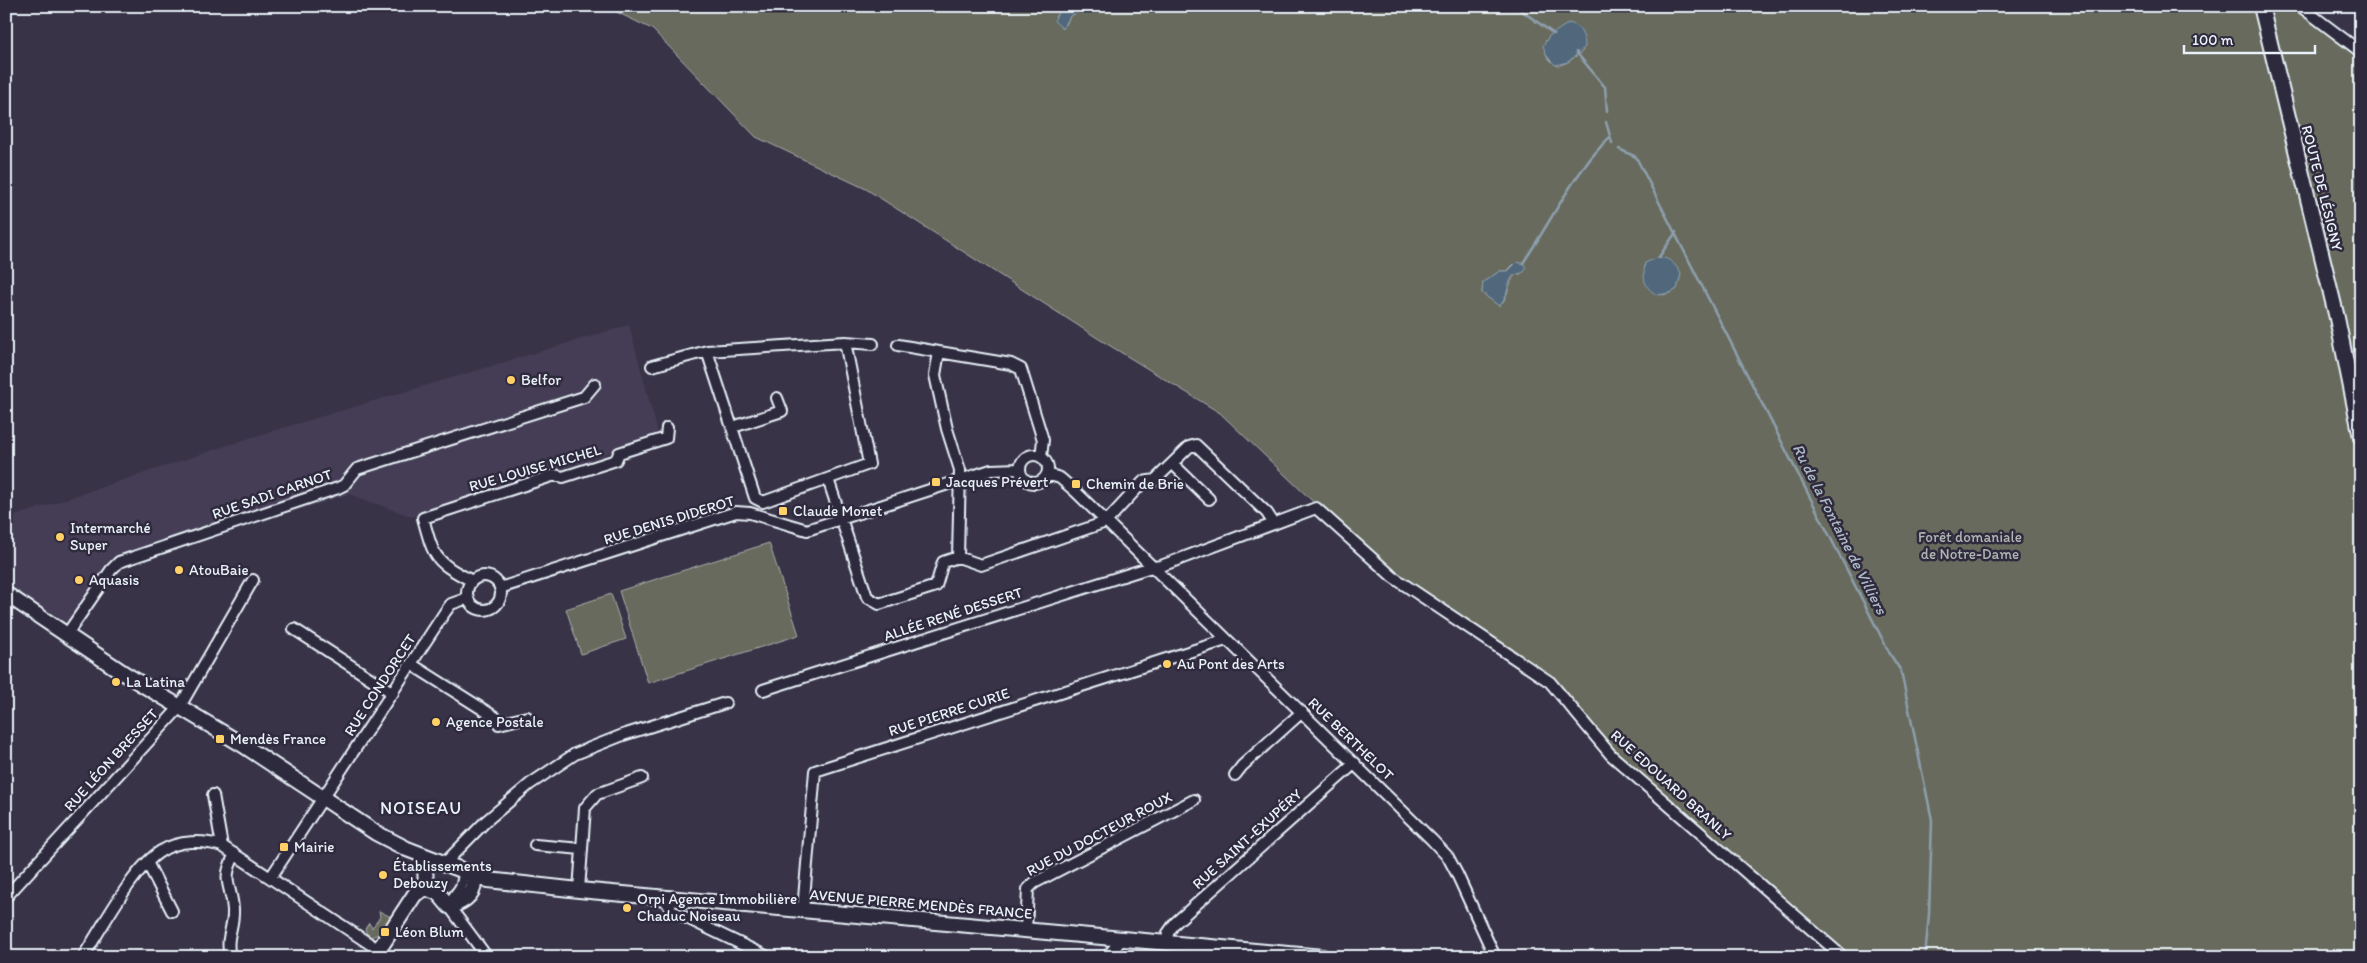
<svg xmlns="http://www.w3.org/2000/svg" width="2367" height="963" viewBox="0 0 2367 963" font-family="Itim,sans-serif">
	<rect width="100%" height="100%" fill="#393348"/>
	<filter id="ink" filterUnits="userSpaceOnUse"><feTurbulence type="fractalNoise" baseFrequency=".02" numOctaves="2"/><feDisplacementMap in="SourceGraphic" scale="10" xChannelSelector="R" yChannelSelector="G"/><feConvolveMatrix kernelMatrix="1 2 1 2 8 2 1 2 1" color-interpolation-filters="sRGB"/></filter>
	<g filter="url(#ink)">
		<path fill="#453e55" d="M629 325 659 437 413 517 349 494 121 567 70 644 6 598V519L256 436Z"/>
		<path fill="#676b5d" stroke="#a8aeaa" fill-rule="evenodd" d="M604 6H1057L1058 13 1055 17 1066 25 1070 16 1092 6H2290L2311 14 2361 52V401L2355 405 2361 437V957H1846L1615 754 1553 681 1393 578 1220 413 1099 339 866 189 756 137 652 29ZM1569 23 1583 51 1568 62 1558 66C1547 60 1544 53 1545 41ZM1645 263 1681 274 1677 289C1654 305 1642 285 1645 263ZM1514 264 1521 274H1516C1507 283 1510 297 1499 306L1482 293 1483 282 1500 271H1507Z
			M769 543 799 635 648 683 619 591Z
			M611 594 626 639 581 654 566 609Z
			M379 911 391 917 379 934 371 937 367 934 365 929 369 923 372 928 380 917Z"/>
		<path fill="#51687c" stroke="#8d9fae" d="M1057 6H1092L1070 16 1063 29 1054 21 1058 13Z
			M1569 23C1580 25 1585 36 1585 47L1568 62 1555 65 1547 56 1543 46 1549 36Z
			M1659 257C1670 258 1676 265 1681 274L1677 289 1670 293 1657 295C1643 287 1643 277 1645 263Z
			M1517 262 1524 264 1526 268 1524 272C1520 274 1517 273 1513 276 1506 284 1509 298 1499 306L1482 293 1483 282 1500 271H1508Z"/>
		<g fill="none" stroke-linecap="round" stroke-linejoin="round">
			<path stroke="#8d9fae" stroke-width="2.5" d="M1515 6 1554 34
				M1576 52 1605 87 1607 111
				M1606 122 1612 143
				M1619 149 1636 157 1890 654 1901 671 1932 820 1929 914 1925 957
				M1659 257 1676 232
				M1523 263C1550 223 1574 172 1609 138"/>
			<defs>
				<path id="street" d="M2300 6 2361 52
					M845 342 869 464 763 502 755 498 707 351 845 342 873 344
					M898 345 939 352
					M652 366 707 351
					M733 427 782 411 777 398
					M1020 469a14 14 0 1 1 28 0a14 14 0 1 1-28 0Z
					M1173 464 1209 499
					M1047 474 1060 478 1075 491 1432 840 1448 857 1457 874 1495 957
					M828 479 867 597 879 604 936 586 943 562 958 557 981 565 1106 522 1143 482 1155 480 1189 447 1196 445 1267 513 1274 524
					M958 557 960 470 947 429 935 375 939 352 1011 364 1021 369 1043 440 1041 457
					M467 593a17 17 0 1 1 34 0a17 17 0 1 1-34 0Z
					M472 581C434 561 434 558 423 518L555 475 563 477 616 460 619 453 666 438 667 428
					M500 588 736 512 750 513 807 530 991 470 1019 469
					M294 629 393 693
					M67 634 111 570 119 562 338 488 344 485 357 469 584 397 595 384
					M411 664 495 717 499 724 527 717
					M763 690 1148 568 1161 566 1316 508 1393 577 1550 682 1611 755 1843 957
					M1235 775 1242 766 1302 712
					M213 795 222 846
					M535 845 582 849
					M148 864 172 911
					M444 864 486 821 530 784 575 754 623 735 725 703
					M464 872C462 895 455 889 449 906L487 957
					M271 877 445 612 451 604 468 598
					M579 890 585 808 597 794 642 778
					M6 897 179 708 253 580
					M664 898 672 911 768 957
					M803 910 815 771 1226 640
					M1026 930 1028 889 1034 883 1194 800
					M1167 942 1168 933 1175 923 1355 763
					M83 957C102 928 133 868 161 851 179 840 203 840 222 846L379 950
					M230 957C225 937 234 928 233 910 232 884 220 883 235 854
					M1107 957 1122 939"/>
				<path id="secondary" d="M2261 6 2337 318 2361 437
					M6 594 125 674 243 745 376 833 407 849 488 880 579 890 1323 957
					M425 865 426 888
					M426 888 438 893 449 906C460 904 474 896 474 883
					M374 957 415 894 426 888"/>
			</defs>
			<use href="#street" stroke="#e8f1f8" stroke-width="14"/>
			<use href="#secondary" stroke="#e8f1f8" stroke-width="18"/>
			<use href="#street" stroke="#2f2a3d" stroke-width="10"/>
			<use href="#secondary" stroke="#2f2a3d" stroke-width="14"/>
		</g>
	</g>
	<g fill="#ffd166" stroke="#2f2a3d" stroke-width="2">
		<circle cx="511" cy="380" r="5"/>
		<rect x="931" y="477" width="10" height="10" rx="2.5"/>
		<rect x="1071" y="479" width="10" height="10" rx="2.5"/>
		<rect x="778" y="506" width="10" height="10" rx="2.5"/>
		<circle cx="60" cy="537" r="5"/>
		<circle cx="179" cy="570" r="5"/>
		<circle cx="79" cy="580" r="5"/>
		<circle cx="1167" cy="664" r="5"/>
		<circle cx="116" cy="682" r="5"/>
		<circle cx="436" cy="722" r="5"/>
		<rect x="215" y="734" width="10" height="10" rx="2.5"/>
		<rect x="279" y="842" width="10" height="10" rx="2.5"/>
		<circle cx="383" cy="875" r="5"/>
		<circle cx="627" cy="908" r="5"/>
		<rect x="380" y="927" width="10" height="10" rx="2.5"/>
	</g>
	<g text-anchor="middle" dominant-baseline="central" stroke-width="5" stroke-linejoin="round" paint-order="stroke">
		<g font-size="15" fill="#e8f1f8" stroke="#2f2a3d">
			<text transform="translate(2322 188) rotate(76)">ROUTE DE LÉSIGNY</text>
			<text transform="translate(535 468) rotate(-16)">RUE LOUISE MICHEL</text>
			<text transform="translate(272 494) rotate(-19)">RUE SADI CARNOT</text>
			<text transform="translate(669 520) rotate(-17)">RUE DENIS DIDEROT</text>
			<text transform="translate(953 614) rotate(-18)">ALLÉE RENÉ DESSERT</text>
			<text transform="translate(380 685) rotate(-57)">RUE CONDORCET</text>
			<text transform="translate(949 712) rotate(-18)">RUE PIERRE CURIE</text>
			<text transform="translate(1351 739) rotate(44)">RUE BERTHELOT</text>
			<text transform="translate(111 760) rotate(-48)">RUE LÉON BRESSET</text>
			<text transform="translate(1671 785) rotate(42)">RUE EDOUARD BRANLY</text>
			<text transform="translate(1099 834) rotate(-28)">RUE DU DOCTEUR ROUX</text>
			<text transform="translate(1247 839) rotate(-42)">RUE SAINT-EXUPÉRY</text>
			<text transform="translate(921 904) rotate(5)">AVENUE PIERRE MENDÈS FRANCE</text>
		</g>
		<g font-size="15" fill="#e8f1f8" stroke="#2f2a3d" text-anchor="start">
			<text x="521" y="380">Belfor</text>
			<text x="946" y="482">Jacques Prévert</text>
			<text x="1086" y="484">Chemin de Brie</text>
			<text x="793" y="511">Claude Monet</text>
			<text x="70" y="528">Intermarché<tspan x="70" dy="17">Super</tspan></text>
			<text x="189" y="570">AtouBaie</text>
			<text x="89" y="580">Aquasis</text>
			<text x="1177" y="664">Au Pont des Arts</text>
			<text x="126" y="682">La Latina</text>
			<text x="446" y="722">Agence Postale</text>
			<text x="230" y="739">Mendès France</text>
			<text x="294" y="847">Mairie</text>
			<text x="393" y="866">Établissements<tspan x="393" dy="17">Debouzy</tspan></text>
			<text x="637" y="899">Orpi Agence Immobilière<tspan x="637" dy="17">Chaduc Noiseau</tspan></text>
			<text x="395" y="932">Léon Blum</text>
		</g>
		<g font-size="15" fill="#aeb5b2" stroke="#2f2a3d">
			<text x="1970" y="537">Forêt domaniale<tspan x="1970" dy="17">de Notre-Dame</tspan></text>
		</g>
		<g font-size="16" font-style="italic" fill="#acbac6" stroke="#2f2a3d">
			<text transform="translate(1840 529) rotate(63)">Ru de la Fontaine de Villiers</text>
		</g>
		<g font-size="18" letter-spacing="1" fill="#e8f1f8" stroke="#2f2a3d">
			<text x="421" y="808">NOISEAU</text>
		</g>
	</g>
	<rect width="2367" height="963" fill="none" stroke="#2f2a3d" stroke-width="25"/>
	<rect x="12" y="12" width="2342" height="938" fill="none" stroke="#e8f1f8" stroke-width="2" filter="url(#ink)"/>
	<path d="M2184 45v8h131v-8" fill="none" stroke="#e8f1f8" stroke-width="2.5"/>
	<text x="2192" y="45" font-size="15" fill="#e8f1f8" stroke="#2f2a3d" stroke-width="4" paint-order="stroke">100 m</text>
</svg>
